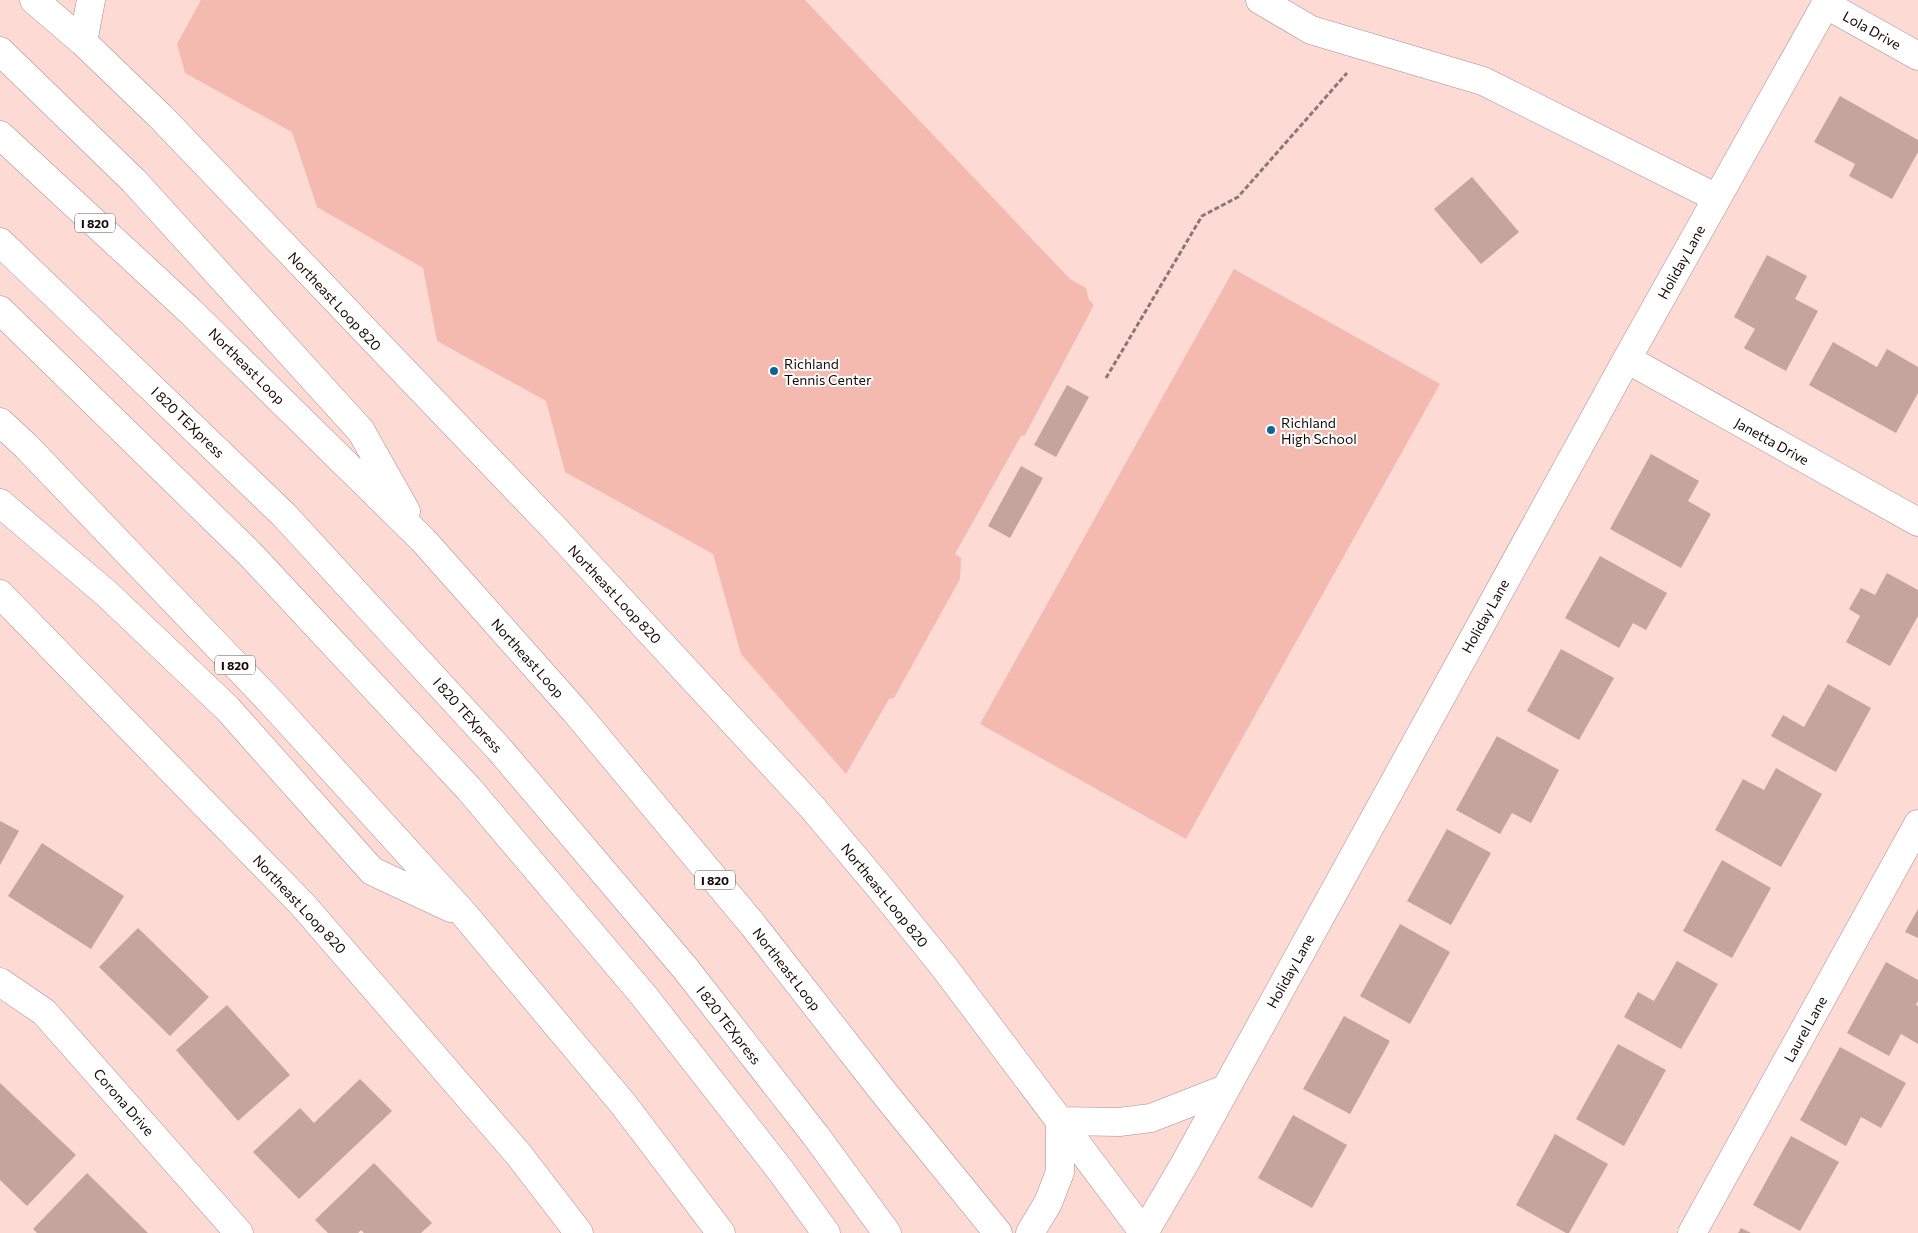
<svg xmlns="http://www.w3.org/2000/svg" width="1918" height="1233" viewBox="0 0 1918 1233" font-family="Commissioner,sans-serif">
	<rect width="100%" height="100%" fill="#fddad4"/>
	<path fill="#f5baaf" d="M201 0H805L1070 279 1086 288 1089 300 1094 305 1025 435 1021 436 955 554 961 558 960 579 894 698 889 699 846 774 741 654 713 554 565 472 546 401 437 341 423 268 317 207 292 132 185 73 177 44Z
		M1234 269 1440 384 1186 839 980 724Z"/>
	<path fill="#c5a49e" d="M1840 96 1918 140V152L1892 199 1849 176 1855 164 1814 142Z
		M1472 177 1519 232 1481 264 1434 209Z
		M1767 255 1807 276 1795 299 1818 311 1786 371 1744 348 1755 329 1734 317Z
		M1833 342 1877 367 1887 349 1918 367V393L1896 433 1809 385Z
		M1067 385 1089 397 1056 457 1034 445Z
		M1651 454 1699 481 1688 501 1711 514 1681 568 1610 529Z
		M1021 466 1043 478 1010 538 988 526Z
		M1600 556 1667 593 1646 630 1633 623 1619 648 1565 618Z
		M1887 573 1918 590V616L1890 666 1846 642 1860 616 1849 609 1861 588 1875 595Z
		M1561 649 1614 678 1579 740 1527 711Z
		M1828 684 1871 708 1836 772 1771 736 1783 715 1804 727Z
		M1497 736 1559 770 1531 823 1512 813 1500 834 1456 810Z
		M1776 768 1822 794 1781 867 1715 830 1743 779 1764 790Z
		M0 821 19 831 0 865Z
		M1447 829 1491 853 1451 925 1407 901Z
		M42 843 124 896 91 949 8 896Z
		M1722 860 1771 888 1732 958 1683 931Z
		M1918 909V938L1905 932Z
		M1400 924 1450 952 1410 1024 1360 996Z
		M138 928 209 997 170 1036 99 967Z
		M1677 961 1718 984 1681 1049 1624 1017 1638 992 1654 1001Z
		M1886 962 1918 980V1001L1916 1005 1918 1006V1044L1901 1034 1889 1056 1847 1033Z
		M227 1005 290 1075 238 1121 176 1050Z
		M1344 1016 1390 1041 1350 1114 1303 1089Z
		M1618 1044 1666 1070 1624 1146 1576 1119Z
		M1840 1047 1906 1083 1881 1128 1861 1117 1846 1146 1800 1120Z
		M360 1079 392 1111 299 1199 253 1152 300 1108 314 1123Z
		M0 1083 76 1155 27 1206 0 1180Z
		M1293 1115 1347 1145 1312 1208 1258 1178Z
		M1555 1134 1608 1164 1569 1233H1566L1516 1205Z
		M1791 1136 1839 1162 1800 1231 1753 1205Z
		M374 1163 432 1223 421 1233H364L361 1230 358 1233H328L315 1220Z
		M87 1173 148 1233H37L33 1229Z
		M1741 1228 1751 1233H1738Z"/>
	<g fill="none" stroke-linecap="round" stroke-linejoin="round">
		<defs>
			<path id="minor" d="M1260 0 1311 30 1483 81 1717 198
				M1825 4 1918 56
				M83 42 91 0
				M1627 359 1918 522
				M0 982 44 1012 239 1233
				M1144 1233 1185 1163 1627 359 1828 0
				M1692 1233 1918 824"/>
			<path id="major" d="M34 0 83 42 161 117 556 530 812 807 881 889 944 967 1144 1233
				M0 594 302 904 519 1155 579 1233
				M1030 1233 1048 1203 1060 1172V1121L1119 1122 1151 1118 1225 1089"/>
			<path id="highway" d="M0 51 134 181 361 431 406 511
				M0 135 190 311 423 540 575 711 753 925 885 1094 998 1233
				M0 242 284 515 500 750 685 968 816 1136 887 1233
				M0 310 251 555 469 789 644 996 781 1171 826 1233
				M0 422 26 446 270 701 464 914 624 1105 721 1233
				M0 503 107 594 227 708 372 871 451 908"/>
		</defs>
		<use href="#minor" stroke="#ae8e88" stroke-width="29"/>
		<use href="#major" stroke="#ae8e88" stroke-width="29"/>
		<use href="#highway" stroke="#ae8e88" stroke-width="29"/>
		<path stroke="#8e7672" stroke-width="3" stroke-dasharray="5 2.5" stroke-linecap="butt" d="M1106 378 1202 216 1238 197 1347 73"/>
		<use href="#minor" stroke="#fff" stroke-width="28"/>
		<use href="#major" stroke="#fff" stroke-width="28"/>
		<use href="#highway" stroke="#fff" stroke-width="28"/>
	</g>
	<g fill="#0d6596" stroke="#fff" stroke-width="2">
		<circle cx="774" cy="371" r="5"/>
		<circle cx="1271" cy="430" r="5"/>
	</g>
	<g text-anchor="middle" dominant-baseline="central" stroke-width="4" stroke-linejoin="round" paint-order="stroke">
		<g fill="#fff" stroke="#5b5452" stroke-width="1">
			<rect x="75" y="213.5" width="40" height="19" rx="4"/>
			<rect x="215" y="655.5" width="40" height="19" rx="4"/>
			<rect x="695" y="870.5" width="40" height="19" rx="4"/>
		</g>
		<g font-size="12" font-weight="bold" fill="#150a08">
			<text x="95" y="223">I 820</text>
			<text x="235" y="665">I 820</text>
			<text x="715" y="880">I 820</text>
		</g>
		<g font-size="14" fill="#150a08" stroke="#fff">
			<text transform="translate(1872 30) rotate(29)">Lola Drive</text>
			<text transform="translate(1681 262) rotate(-61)">Holiday Lane</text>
			<text transform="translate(335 301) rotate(47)">Northeast Loop 820</text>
			<text transform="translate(247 366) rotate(45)">Northeast Loop</text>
			<text transform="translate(188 422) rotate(44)">I 820 TEXpress</text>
			<text transform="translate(1772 441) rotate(29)">Janetta Drive</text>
			<text transform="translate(615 594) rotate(47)">Northeast Loop 820</text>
			<text transform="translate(1485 616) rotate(-61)">Holiday Lane</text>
			<text transform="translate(528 658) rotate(48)">Northeast Loop</text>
			<text transform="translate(468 715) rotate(48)">I 820 TEXpress</text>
			<text transform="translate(885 895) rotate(51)">Northeast Loop 820</text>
			<text transform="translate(300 904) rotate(47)">Northeast Loop 820</text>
			<text transform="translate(787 969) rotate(52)">Northeast Loop</text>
			<text transform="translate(1290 971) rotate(-61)">Holiday Lane</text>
			<text transform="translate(729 1025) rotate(52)">I 820 TEXpress</text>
			<text transform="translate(1805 1029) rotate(-61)">Laurel Lane</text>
			<text transform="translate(124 1102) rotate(49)">Corona Drive</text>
		</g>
		<g font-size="14" fill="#150a08" stroke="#fff" text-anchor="start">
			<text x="784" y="363">Richland<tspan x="784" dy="16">Tennis Center</tspan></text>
			<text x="1281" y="422">Richland<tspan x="1281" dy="16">High School</tspan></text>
		</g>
	</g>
</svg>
